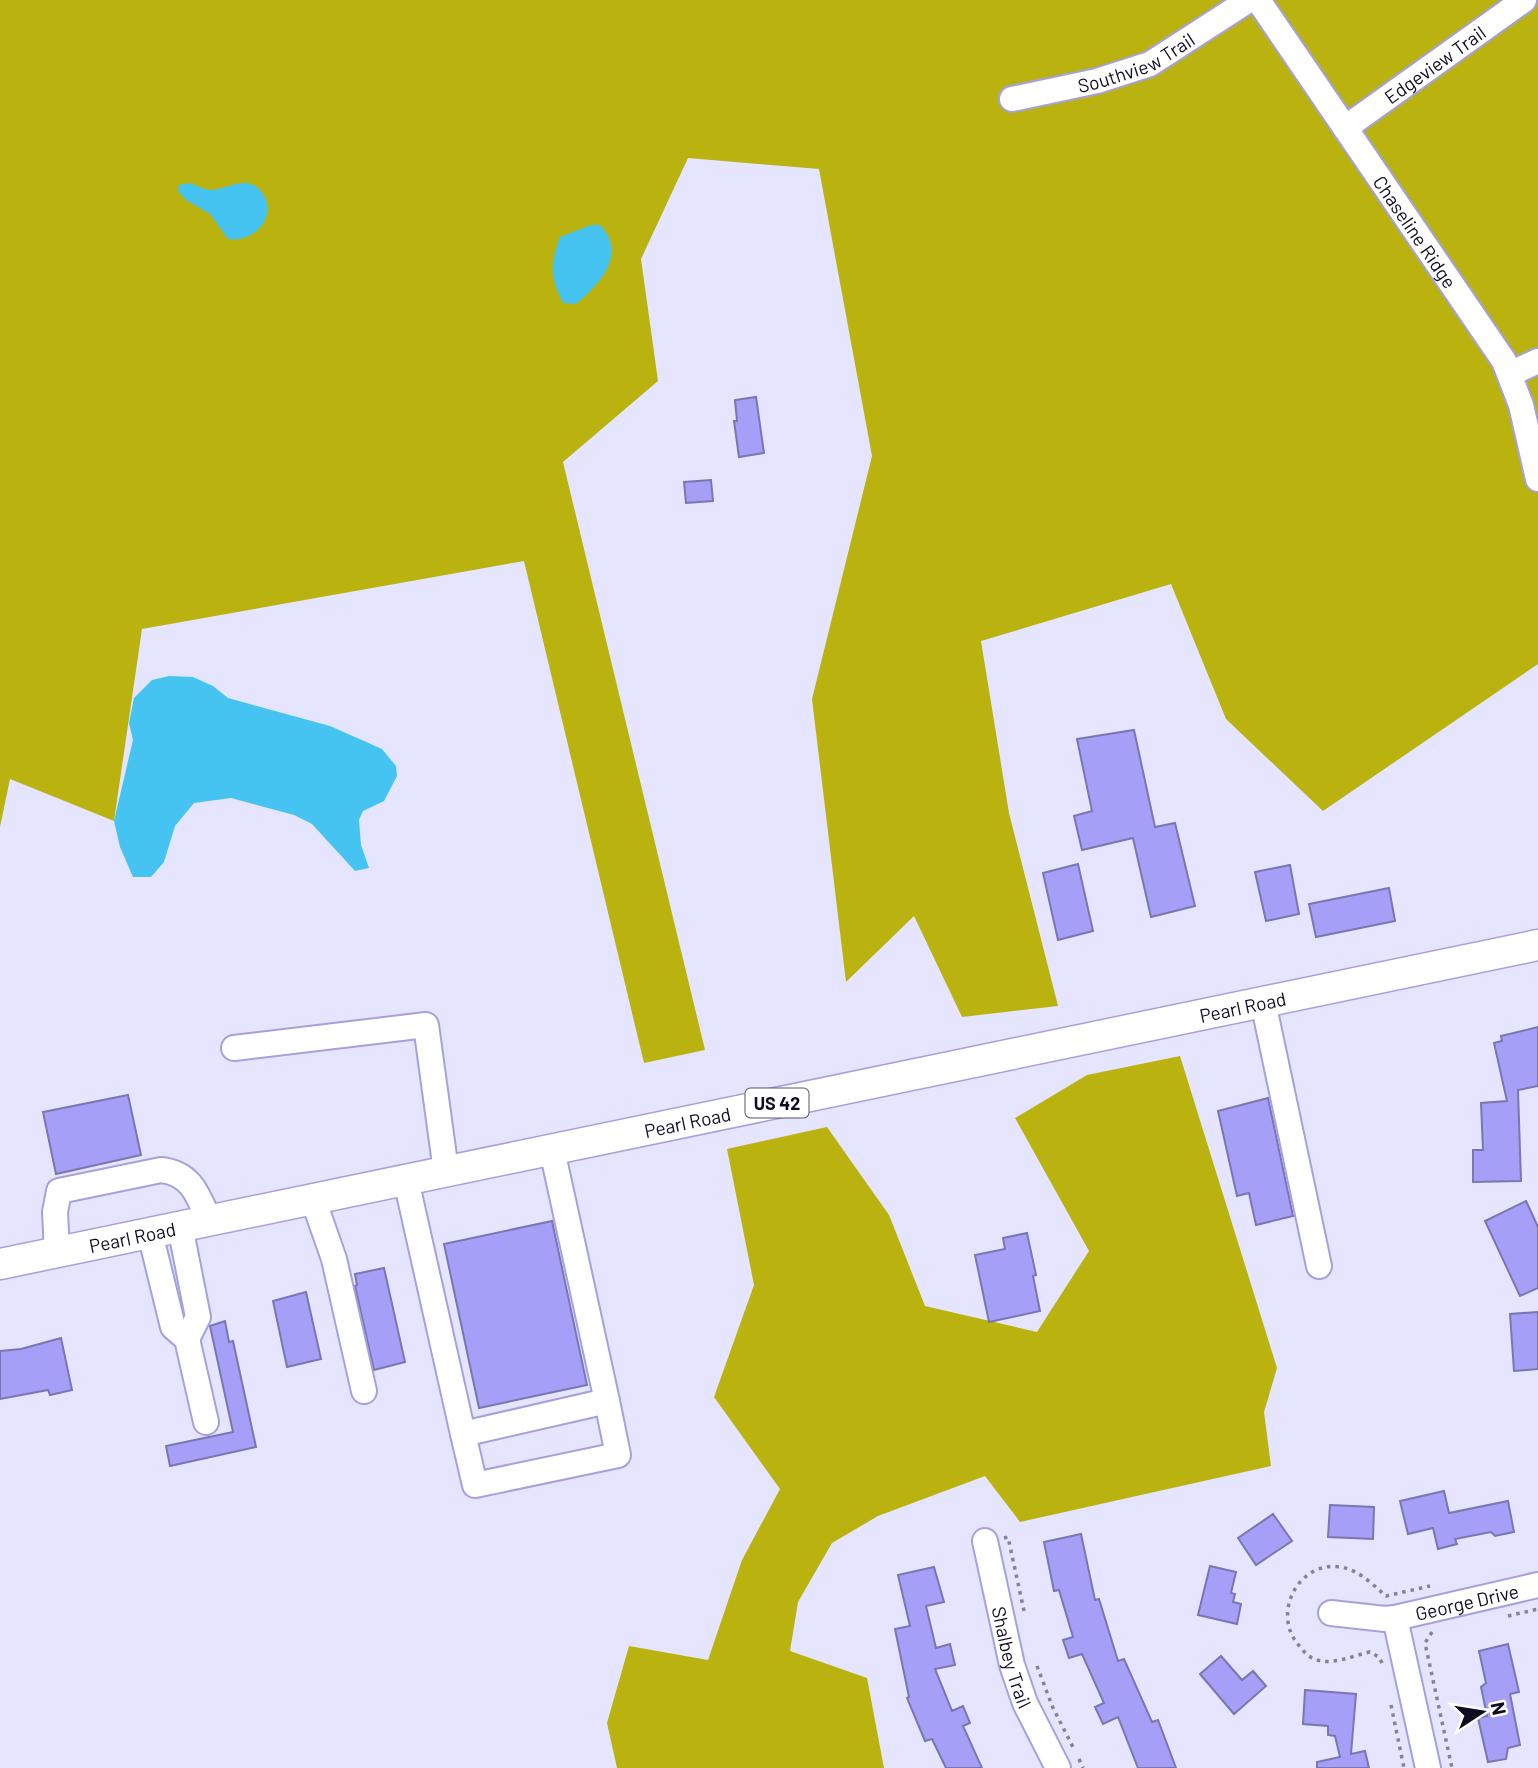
<svg xmlns="http://www.w3.org/2000/svg" width="1538" height="1768" viewBox="0 0 1538 1768" font-family="Barlow,sans-serif">
	<rect width="100%" height="100%" fill="#e5e5ff"/>
	<path fill="#bab20f" d="M0 0H1538V664L1323 811 1226 719 1171 584 981 641 1009 813 1058 1006 962 1017 914 916 846 982 812 699 872 456 819 169 688 158 641 259 658 381 563 462 705 1050 644 1063 524 561 142 629 114 821 10 779 0 827Z
		M1180 1056 1277 1368 1264 1412 1271 1466 1020 1522 985 1476 878 1516 832 1543 798 1602 790 1651 867 1678 884 1768H617L607 1723 629 1646 708 1660 742 1560 780 1489 714 1397 754 1285 727 1149 827 1127 889 1215 925 1306 1037 1332 1089 1251 1015 1118 1087 1075Z"/>
	<path fill="#46c4f1" d="M190 183C197 186 205 190 212 190 227 189 246 175 260 190 281 213 255 244 228 239L210 214 186 200 178 191 179 185Z
		M591 225H600C628 254 600 284 576 304L563 303C550 278 550 264 560 237Z
		M169 676 193 677 213 686 228 698 330 726 382 749 396 766 397 776 384 801 363 811 359 820 361 845 369 868 355 871 312 824 294 815 231 798 194 803 175 826 164 862 151 877H133L120 847 114 821 133 740 129 723 134 698 152 680Z"/>
	<path fill="#a69ff7" stroke="#7976b1" stroke-width="2" d="M756 397 764 453 739 457 734 421H737L735 400Z
		M711 480 713 501 686 503 684 482Z
		M1134 730 1155 827 1175 823 1195 906 1151 917 1133 838 1082 850 1074 816 1092 811 1077 739Z
		M1078 864 1093 931 1058 940 1043 873Z
		M1290 865 1299 914 1266 921 1255 872Z
		M1389 888 1395 921 1316 937 1309 904Z
		M1538 1027V1086L1518 1090 1521 1181 1473 1182V1150H1483L1481 1103 1507 1101 1494 1043 1502 1041 1501 1036Z
		M128 1095 141 1155 56 1174 43 1112Z
		M1268 1098 1293 1216 1256 1225 1249 1193 1237 1196 1218 1111Z
		M1526 1201 1538 1227V1288L1520 1296 1485 1221Z
		M552 1221 587 1385 479 1408 444 1244Z
		M1027 1233 1036 1275 1033 1276 1040 1311 989 1322 975 1255 1005 1249 1003 1238Z
		M384 1268 405 1362 374 1370 355 1286 357 1285 355 1274Z
		M306 1292 321 1359 287 1367 273 1301Z
		M1538 1312V1369L1514 1371 1510 1314Z
		M225 1321 229 1342 233 1341 256 1447 170 1466 166 1446 233 1432 210 1326Z
		M61 1338 72 1390 50 1395 48 1390 0 1399V1351L21 1349Z
		M1444 1491 1449 1513 1508 1501 1514 1532 1495 1536 1491 1532 1455 1539 1457 1544 1438 1549 1433 1528 1408 1534 1400 1501Z
		M1330 1505 1374 1507 1373 1539 1328 1537Z
		M1273 1514 1292 1541 1256 1565 1238 1538Z
		M1081 1534 1095 1600 1099 1599 1118 1661 1124 1659 1152 1722 1158 1720 1176 1768H1138L1118 1717 1103 1724 1095 1707 1104 1703 1082 1654 1069 1658 1063 1640 1073 1637 1059 1590 1054 1591 1044 1542Z
		M1210 1566 1236 1572 1231 1593 1235 1594 1233 1602 1241 1604 1237 1624 1198 1615Z
		M934 1567 944 1602 926 1606 936 1648 950 1644 955 1665 935 1669 952 1711 963 1706 970 1723 963 1726 982 1768H946L932 1739 925 1741 907 1698 909 1697 895 1629 910 1626 898 1575Z
		M1508 1644 1519 1692 1510 1694 1520 1745 1508 1748 1506 1759 1488 1762 1478 1718 1487 1716 1481 1687 1486 1683 1479 1651Z
		M1221 1656 1242 1680 1253 1671 1266 1686 1234 1714 1200 1674Z
		M1305 1690 1356 1694 1351 1754 1365 1751 1369 1768H1317V1762L1340 1757 1335 1736 1328 1735V1726L1303 1724Z"/>
	<g fill="none" stroke-linecap="round" stroke-linejoin="round">
		<defs>
			<g id="minor">
				<path id="s1" d="M1258 0 1504 361 1521 405 1538 479"/>
				<path id="s2" d="M1012 99 1097 81 1150 64 1249 0"/>
				<path id="s3" d="M1345 128 1524 0"/>
				<path d="M1510 374 1538 361"/>
				<path d="M1263 1002 1319 1266"/>
				<path d="M234 1048 426 1025 446 1171"/>
				<path d="M406 1180 463 1434 607 1401 552 1150"/>
				<path d="M313 1199 334 1259 364 1391"/>
				<path d="M180 1226 198 1317 187 1339"/>
				<path d="M150 1233 173 1327 187 1339 206 1422"/>
				<path d="M57 1252 55 1212 59 1191 161 1170C191 1173 198 1195 209 1220"/>
				<path d="M463 1434 475 1485 618 1455 607 1401"/>
				<path id="s4" d="M985 1541 1012 1665 1025 1703 1058 1768"/>
				<path id="s5" d="M1331 1613 1385 1619 1395 1618 1538 1585"/>
				<path d="M1395 1618 1428 1768"/>
			</g>
			<g id="major">
				<path id="s6" d="M0 1264 1538 945"/>
			</g>
		</defs>
		<use href="#minor" stroke="#a4a1df" stroke-width="28"/>
		<use href="#major" stroke="#a4a1df" stroke-width="33"/>
		<path stroke="#84829b" stroke-width="3.5" stroke-dasharray="3.5 5" stroke-linecap="butt" d="M1004 1538 1008 1537 1024 1611
			M1508 1616 1538 1609
			M1432 1632 1425 1643 1452 1768
			M1382 1663 1379 1657 1370 1652C1351 1656 1330 1667 1312 1658 1306 1655 1301 1648 1297 1643 1272 1611 1300 1560 1341 1567 1359 1570 1373 1585 1386 1596L1430 1586
			M1037 1666 1053 1708 1074 1749
			M1391 1705 1404 1768
			M1079 1759 1083 1768"/>
		<use href="#minor" stroke="#fff" stroke-width="24"/>
		<use href="#major" stroke="#fff" stroke-width="30"/>
	</g>
	<g text-anchor="middle" dominant-baseline="central" stroke-width="5" stroke-linejoin="round" paint-order="stroke">
		<rect fill="#fff" stroke="#575564" stroke-width="2" x="745.5" y="1088.5" width="63" height="29" rx="5"/>
		<g font-size="18" font-weight="bold" fill="#0f0c22">
			<text x="777" y="1103">US 42</text>
		</g>
		<g font-size="19" fill="#0f0c22" stroke="#fff">
			<text stroke="none"><textPath href="#s2" startOffset="130">Southview Trail</textPath></text>
			<text stroke="none"><textPath href="#s3" startOffset="110">Edgeview Trail</textPath></text>
			<text stroke="none"><textPath href="#s1" startOffset="280">Chaseline Ridge</textPath></text>
			<text stroke="none"><textPath href="#s6" startOffset="1269">Pearl Road</textPath></text>
			<text stroke="none"><textPath href="#s6" startOffset="702">Pearl Road</textPath></text>
			<text stroke="none"><textPath href="#s6" startOffset="135">Pearl Road</textPath></text>
			<text stroke="none"><textPath href="#s5" startOffset="138">George Drive</textPath></text>
			<text stroke="none"><textPath href="#s4" startOffset="119">Shalbey Trail</textPath></text>
		</g>
	</g>
	<g transform="translate(1482 1712) rotate(78)" stroke="#ffffff" stroke-width="5" paint-order="stroke">
	<path d="M0-5L12 26L0 18L-12 26Z" fill="#0f0c22"/>
	<text y="-10" font-size="19" font-weight="bold" text-anchor="middle" fill="#0f0c22">N</text>
	</g>
</svg>
